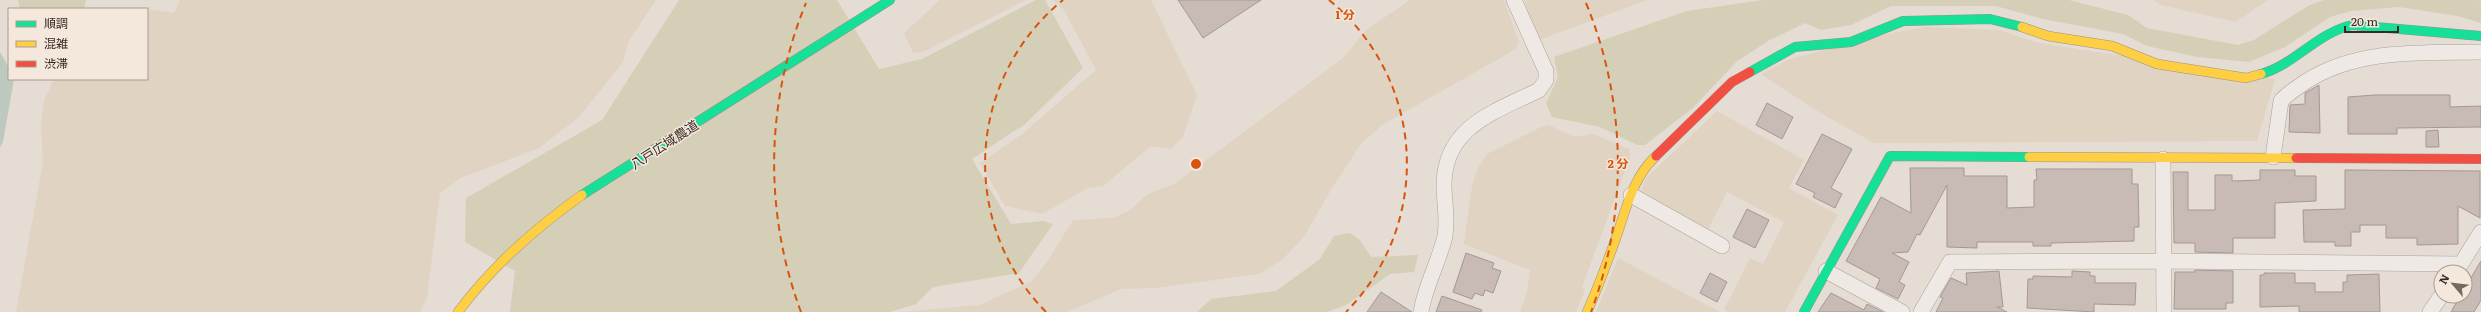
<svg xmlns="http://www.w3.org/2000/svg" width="2481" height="312" viewBox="0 0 2481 312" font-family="Literata,'Noto Sans JP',serif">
	<rect width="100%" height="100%" fill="#e5dcd3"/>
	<path fill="#e0d3c2" d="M180 0H656L629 41 623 62 579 117 539 148 461 178 440 193 427 298 420 312H16L43 162 41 125 44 101 54 79H147V9L174 13Z
		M940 0H1026L923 52 913 53 904 33Z
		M1053 0H1151L1197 95 1183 137 1171 149 1151 146 1103 186 1088 188 1042 214 1005 206 980 163 1022 134 1096 70 1064 10Z
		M1410 0H1504L1519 42 1516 49 1382 125 1361 144 1332 188 1304 237 1283 259 1259 274 1154 288 1121 289 1067 312H900L979 305 1031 282 1047 262 1073 220 1113 218 1130 210 1148 194 1174 184 1343 58 1366 30Z
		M1524 0H1647L1539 40Z
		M2153 0H2268L2236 22 2161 5Z
		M1926 27 1998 30 2039 43 2275 79 2257 141 1874 143 1822 114 1761 74 1790 59 1892 33Z
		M1717 111 1804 160 1789 188 1838 215 1785 312H1728L1724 310 1750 258 1763 264 1784 222 1727 192 1708 229 1641 192 1645 179Z
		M1549 125 1575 137 1593 134 1629 149 1630 157 1582 287 1585 290 1576 312H1520L1527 293 1530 270 1464 244 1472 185 1478 168 1487 154 1539 128Z
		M1618 258 1720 312H1596Z"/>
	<path fill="#d6cfb7" d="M18 0H86L84 9H20Z
		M679 0H837L879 69 922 59 1036 0H1045L1083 68 1025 124 972 159 1011 224 1043 221 1053 224 1019 273 933 287 916 304 890 312H510L515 271 465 242 466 198 602 120Z
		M1763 0H2069L2128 15 2147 28 2238 45 2254 40 2308 6 2324 0H2478L2481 1V23L2457 16 2399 7 2351 11 2330 17 2285 47 2249 62 2197 57 2147 46 2123 34 2043 19 1996 6H1891L1851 25 1821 30 1805 23 1768 41 1736 62 1694 107 1645 145H1637L1600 127 1552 117 1546 103 1558 77 1554 57 1687 11Z
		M1350 233 1359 239 1371 257 1418 255 1414 272 1390 274 1346 305 1327 312H1197L1211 299 1276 291 1320 259 1334 236Z"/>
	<path fill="#bdc9bf" d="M0 52 9 68V79H14L3 142 0 147Z"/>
	<path fill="#c8bab4" stroke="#a59892" d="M1178 0H1261L1203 38Z
		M2319 85 2320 133 2289 132 2290 105 2305 104V93Z
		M2375 95H2450V107L2481 106V127L2397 128V134H2348V97Z
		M1767 103 1793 117 1782 139 1756 125Z
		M2438 130 2439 147H2426V131Z
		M1822 134 1852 149 1831 188 1842 194 1835 208 1813 197 1815 193 1796 184Z
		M1910 168H1964V176H2007V208L2034 207V180H2037L2036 169H2132V184H2138L2139 227H2134V241L2051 243V246H2033V242H1977V248L1947 247V185L1920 235 1917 234 1908 252 1892 253 1909 262 1899 282 1905 285 1898 299 1876 288 1880 279 1846 261 1881 197 1911 213Z
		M2260 170H2295V176H2316V201L2275 203V238H2233V253L2195 252V243H2174L2173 172H2188V210H2215V175H2232V181L2260 180Z
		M2345 170 2480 171V218L2458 206V244L2417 245V238H2386V225H2360V232H2351V246H2335V242H2304L2303 210 2345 209Z
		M1747 209 1769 220 1755 248 1733 237Z
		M1466 253 1494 263 1492 268 1501 271 1493 293 1485 290 1483 296 1475 293 1472 299 1453 292Z
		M2481 261V300L2474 312H2451L2460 296H2465V288Z
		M2195 270 2233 271V303H2226V309H2174L2175 272H2195Z
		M1999 271 2003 307H1997L2007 312H1936L1943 298 1940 297 1951 278 1967 285 1966 273Z
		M2072 271 2090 272V276H2095V283H2136L2135 305 2094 304V312L2027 308 2028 279H2033V276L2072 277Z
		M1710 273 1727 282 1717 302 1700 293Z
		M2264 273H2295V283H2315V292H2343V282H2347V275L2379 274 2380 312H2299V306L2260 307V275H2264Z
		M1381 292 1412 312H1367Z
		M1831 293 1864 310 1867 304 1883 312H1818Z
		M1442 296 1482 310 1481 312H1436Z"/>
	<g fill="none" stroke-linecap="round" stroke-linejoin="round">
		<defs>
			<path id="street" d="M2273 157 2281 101C2288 93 2297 88 2305 82 2358 48 2421 53 2481 52
				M2163 159 2164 312
				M1631 195 1722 246
				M1826 271 1902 312
				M2456 272 2481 232
				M1421 312C1425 286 1439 262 1445 236 1448 218 1444 202 1444 184 1445 126 1495 112 1539 90L1546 80V71L1514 0
				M1921 312 1950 262 2164 261 2461 264
				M2430 312 2441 296"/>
			<path id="fast" d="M1750 72 1795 47 1851 42 1903 21 1990 19 2022 27
				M2261 74C2294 65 2317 33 2352 25L2481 36
				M582 195 890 0
				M1804 312 1890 156 2029 157"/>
			<path id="slow" d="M2022 27 2048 36 2112 46 2157 64 2246 78 2261 74
				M2029 157 2296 158
				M458 312C493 265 534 229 582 195
				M1587 312C1598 288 1607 263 1616 238 1626 209 1633 177 1656 156"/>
			<path id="jam" d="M1656 156 1732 82 1750 72
				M2296 158 2481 159"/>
		</defs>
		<use href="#street" stroke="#aba29b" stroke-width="16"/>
		<use href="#fast" stroke="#9b918b" stroke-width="10"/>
		<use href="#slow" stroke="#9b918b" stroke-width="10"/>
		<use href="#jam" stroke="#9b918b" stroke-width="10"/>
		<use href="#street" stroke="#eee9e4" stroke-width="15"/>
		<use href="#fast" stroke="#16e098" stroke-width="9"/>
		<use href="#slow" stroke="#ffcf43" stroke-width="9"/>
		<use href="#jam" stroke="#f24e42" stroke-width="9"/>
	</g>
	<g fill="none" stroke="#d7540e" stroke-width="2" stroke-dasharray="7 5">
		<path d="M1046 312A211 211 0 0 1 1063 0M1329 0A211 211 0 0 1 1346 312"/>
		<path d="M801 312A422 422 0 0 1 806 3M1586 3A422 422 0 0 1 1591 312"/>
	</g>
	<g text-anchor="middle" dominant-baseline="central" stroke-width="3" stroke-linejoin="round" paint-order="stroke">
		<g font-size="13" fill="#3a2923" stroke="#f4e7db">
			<text transform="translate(664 144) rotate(-33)">八戸広域農道</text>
		</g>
	</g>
	<circle cx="1196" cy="164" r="6" fill="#d7540e" stroke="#f4e7db" stroke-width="2"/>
	<g font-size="12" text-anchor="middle" font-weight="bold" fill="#d7540e" stroke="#f4e7db" stroke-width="3" stroke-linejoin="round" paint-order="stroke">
		<text x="1345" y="19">1 分</text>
		<text x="1618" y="168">2 分</text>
	</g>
	<rect x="8" y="8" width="140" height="72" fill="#f4e7db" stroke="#aa9b91"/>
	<rect x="16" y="21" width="20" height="6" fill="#16e098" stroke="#aa9b91"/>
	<text x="44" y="28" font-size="12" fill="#3a2923">順調</text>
	<rect x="16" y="41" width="20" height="6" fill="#ffcf43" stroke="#aa9b91"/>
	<text x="44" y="48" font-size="12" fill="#3a2923">混雑</text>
	<rect x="16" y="61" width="20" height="6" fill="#f24e42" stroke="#aa9b91"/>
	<text x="44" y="68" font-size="12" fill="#3a2923">渋滞</text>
	<g transform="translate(2453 284) rotate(298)"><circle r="19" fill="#f4e7db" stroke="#aa9b91"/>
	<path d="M0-3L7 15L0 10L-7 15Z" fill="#766861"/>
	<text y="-6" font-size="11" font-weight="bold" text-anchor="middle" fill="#3a2923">N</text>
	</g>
	<path d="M2345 26v6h53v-6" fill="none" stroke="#3a2923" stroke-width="2"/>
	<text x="2351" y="26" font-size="12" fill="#3a2923" stroke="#f4e7db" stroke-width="3" paint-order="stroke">20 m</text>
</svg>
